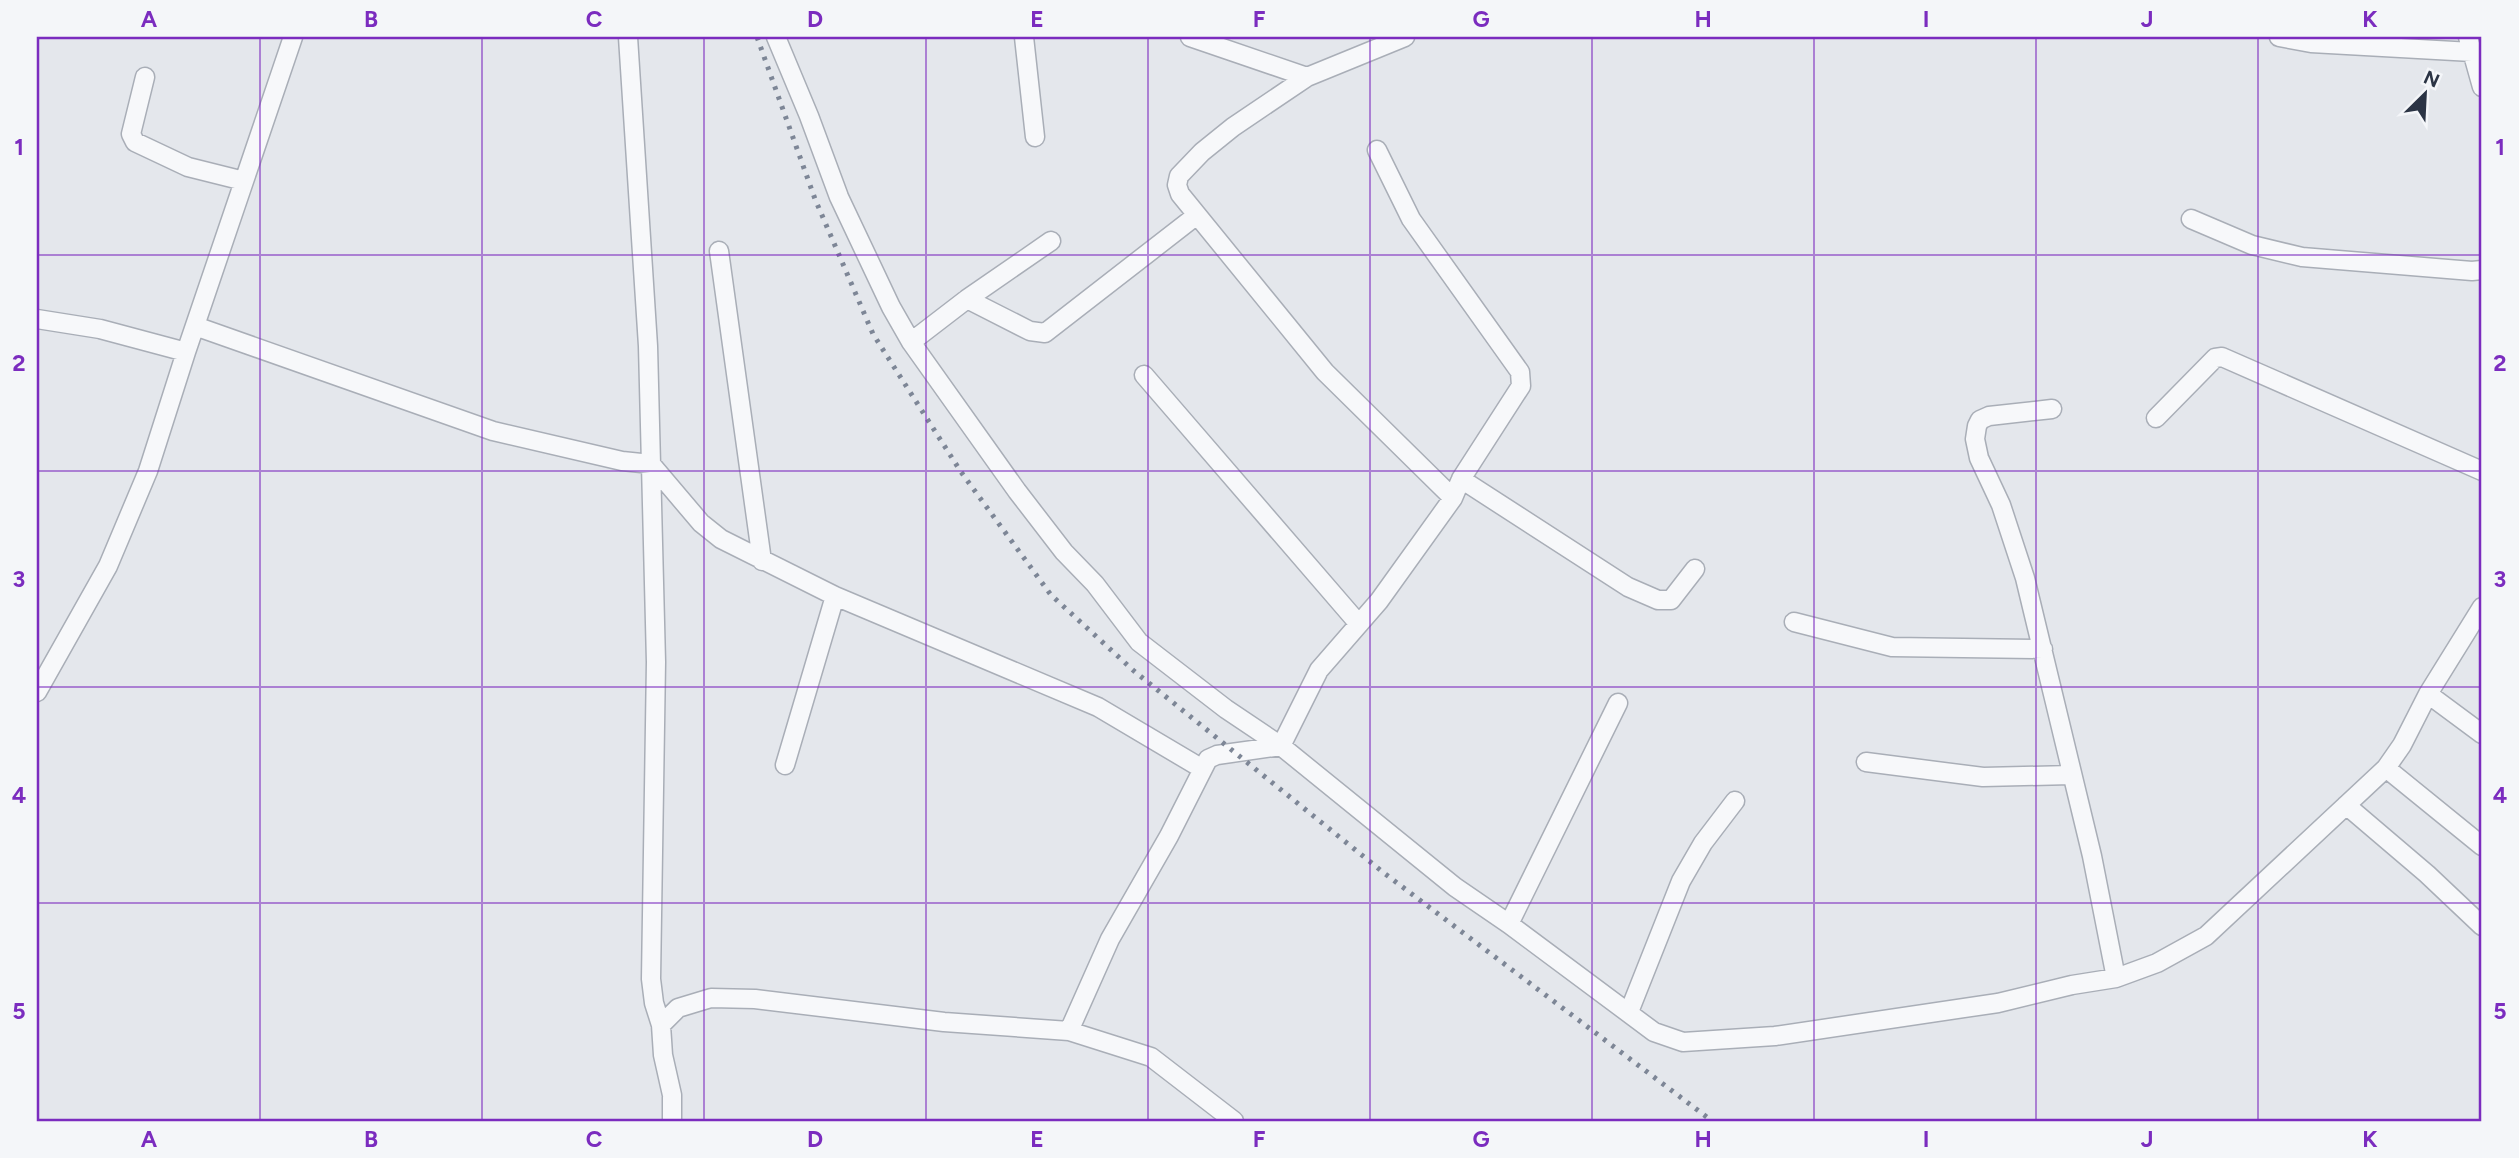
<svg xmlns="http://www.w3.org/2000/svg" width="2519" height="1158" viewBox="0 0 2519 1158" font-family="Figtree,sans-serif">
	<rect width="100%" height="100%" fill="#e4e7ec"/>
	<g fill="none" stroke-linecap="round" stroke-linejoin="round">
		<defs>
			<path id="street" d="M628 37 648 346 656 662 651 979 654 1003 661 1025 663 1055 672 1095V1121
				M776 37 809 116 839 197 891 307 911 342 1017 491 1064 552 1095 584 1139 642 1226 709 1281 746 1455 887 1509 924 1654 1032 1683 1042 1775 1036 1998 1003 2072 985 2116 978 2157 963 2206 936 2386 768 2402 745 2428 694 2482 607
				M1024 37 1035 137
				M1190 37 1307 77 1405 37
				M2279 37 2311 43 2472 52
				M2468 37 2482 87
				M145 77 131 134 135 142 188 167 244 181
				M1307 77 1233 127 1202 152 1179 176 1177 185 1180 194 1325 372 1453 498
				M2191 219 2252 245 2302 257 2472 271 2482 270
				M719 251 762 561
				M967 299 1030 331 1045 333 1197 215
				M37 319 100 329 186 352
				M195 326 493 431 622 461 651 464 701 523 721 539 835 596 1098 707 1201 768
				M911 342 967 299 1051 241
				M1144 375 1358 623
				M2052 409 1989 416 1980 420 1977 426 1975 439 1979 458 2001 505 2025 578 2092 856 2116 978
				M2156 418 2215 358 2222 357 2482 471
				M1461 479 1628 587 1658 600H1671L1695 569
				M1794 622 1892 647 2043 649
				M37 692 108 566 148 471 186 352 293 37
				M2428 694 2482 734
				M1866 762 1983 777 2071 775
				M785 765 835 596
				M2386 768 2482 846
				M2346 805 2427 874 2482 926
				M1509 924 1618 703
				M1629 1012 1681 881 1703 843 1735 801
				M661 1025 678 1008 711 998 755 999 944 1022 1069 1031 1151 1057 1234 1121
				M1069 1031 1110 939 1169 836 1208 759 1217 755 1281 746 1319 670 1379 601 1453 498 1461 479 1521 386 1520 372 1411 219 1377 150"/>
		</defs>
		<use href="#street" stroke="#a9aeb7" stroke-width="21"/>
		<use href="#street" stroke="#f7f8fa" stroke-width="18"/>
		<path stroke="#7d8696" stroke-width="5" stroke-dasharray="3.5 7" stroke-linecap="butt" d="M757 37 815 199 873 334 961 472 1051 595 1134 671 1384 873 1712 1121"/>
	</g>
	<path fill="none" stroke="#7b2cbf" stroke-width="2" stroke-opacity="0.55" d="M260 37V1121M482 37V1121M704 37V1121M926 37V1121M1148 37V1121M1370 37V1121M1592 37V1121M1814 37V1121M2036 37V1121M2258 37V1121M37 255H2482M37 471H2482M37 687H2482M37 903H2482"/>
	<rect width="2519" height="1158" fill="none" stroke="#f4f6f9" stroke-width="77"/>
	<g transform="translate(2425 94) rotate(24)" stroke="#f4f6f9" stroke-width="5" paint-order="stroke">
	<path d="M0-5L12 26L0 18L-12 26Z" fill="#2b3445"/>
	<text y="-10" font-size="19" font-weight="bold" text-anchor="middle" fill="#2b3445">N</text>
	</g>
	<rect x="38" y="38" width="2442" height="1082" fill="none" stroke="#7b2cbf" stroke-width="2.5"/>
	<g font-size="23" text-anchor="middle" font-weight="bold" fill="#7b2cbf">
		<text x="149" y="27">A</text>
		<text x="371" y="27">B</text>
		<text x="594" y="27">C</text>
		<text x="815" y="27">D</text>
		<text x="1037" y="27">E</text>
		<text x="1259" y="27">F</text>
		<text x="1481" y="27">G</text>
		<text x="1703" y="27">H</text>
		<text x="1926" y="27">I</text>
		<text x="2147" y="27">J</text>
		<text x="2370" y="27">K</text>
		<text x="19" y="155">1</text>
		<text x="2500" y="155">1</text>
		<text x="19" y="371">2</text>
		<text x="2500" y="371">2</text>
		<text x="19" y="587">3</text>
		<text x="2500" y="587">3</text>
		<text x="19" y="803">4</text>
		<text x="2500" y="803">4</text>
		<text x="19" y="1019">5</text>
		<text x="2500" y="1019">5</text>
		<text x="149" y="1147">A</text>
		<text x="371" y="1147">B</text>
		<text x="594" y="1147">C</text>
		<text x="815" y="1147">D</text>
		<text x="1037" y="1147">E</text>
		<text x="1259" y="1147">F</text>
		<text x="1481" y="1147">G</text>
		<text x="1703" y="1147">H</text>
		<text x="1926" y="1147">I</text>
		<text x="2147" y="1147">J</text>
		<text x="2370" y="1147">K</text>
	</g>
</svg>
